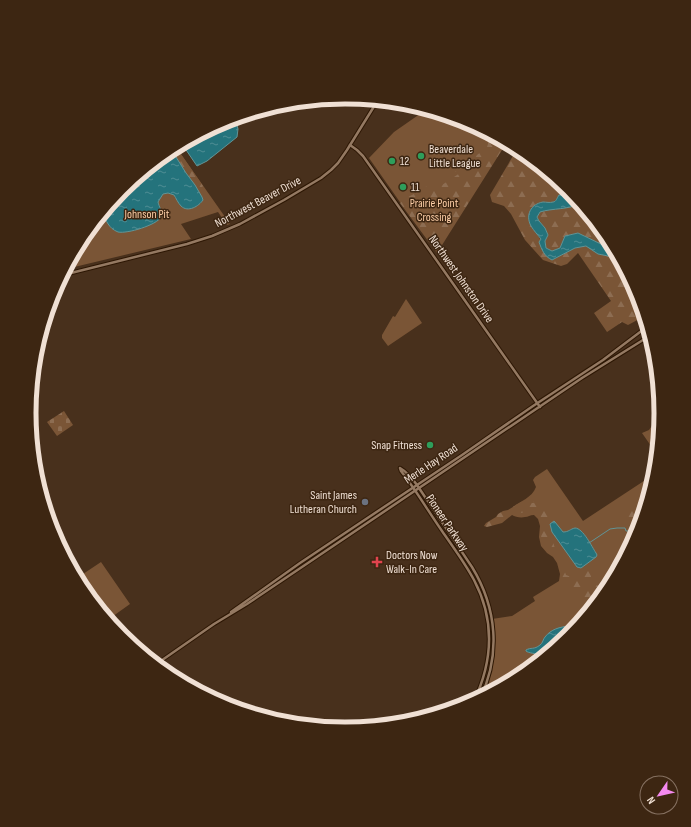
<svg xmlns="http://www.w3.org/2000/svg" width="691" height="827" viewBox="0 0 691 827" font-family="'Sofia Sans Condensed',sans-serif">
	<defs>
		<pattern id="forest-firs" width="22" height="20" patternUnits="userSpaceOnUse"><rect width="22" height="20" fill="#7a5536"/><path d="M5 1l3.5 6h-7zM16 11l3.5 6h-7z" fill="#8d6d52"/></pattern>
		<pattern id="cemetery-stones" width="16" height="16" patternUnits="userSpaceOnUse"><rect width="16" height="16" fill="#7a5536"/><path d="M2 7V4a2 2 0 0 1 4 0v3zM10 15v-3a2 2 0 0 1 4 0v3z" fill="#8d6d52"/></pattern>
		<pattern id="water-ripples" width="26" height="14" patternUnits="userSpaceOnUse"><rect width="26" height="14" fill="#24737c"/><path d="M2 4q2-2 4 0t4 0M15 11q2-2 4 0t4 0" fill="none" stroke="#4f8d94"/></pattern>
	</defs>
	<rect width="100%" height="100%" fill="#48301c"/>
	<path fill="#7a5536" d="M427 109 467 121 505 142 435 249 402 205 369 158 394 132Z
		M176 147 230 224 227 225 218 212 181 224 191 239 66 269 82 237 122 190 170 150Z
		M406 299 422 323 388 346 382 338V335L393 316 395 317Z
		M547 469 583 521 656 473 638 535 609 590 569 637 521 677 481 698 493 655 492 619 512 616 535 601 533 597 559 581 560 574 557 563 553 557 547 553 541 546 539 537 540 526 538 519 534 515C530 515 528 517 525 517 521 518 515 517 512 515L513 507C520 501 532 498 536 487L533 480 535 477Z
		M101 562 130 604 109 619 108 617 106 618 89 597 93 594V589L83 574Z"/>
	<path fill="url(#forest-firs)" d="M487 134H490L507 142 437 253 400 203 406 199 408 197 412 195 423 189 432 182 469 157 471 158V160L468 164 436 184V186L439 187 463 171 466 172 477 155 487 147 488 144Z
		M176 147 203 186 199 191 171 150Z
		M517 149H518L522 150 569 190 574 195 568 198 563 195 552 203 541 202 534 206 531 226 536 232 552 260 575 248 587 246 598 254 613 257 619 262 627 276 629 284 643 315V317L628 325 622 322 607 332 594 313 611 301 578 253 567 264 561 266 543 260 525 240 511 214 504 206 492 202 490 195Z
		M580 203 609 238 615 250 605 246 578 233 565 236 560 248 552 251 546 248 545 241 548 235 545 228 539 221 537 216 540 212C552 208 570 210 580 203Z
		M662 411V414L658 456 642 433 649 430Z
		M534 493 538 495 556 518 548 525 556 552 562 564 566 575 577 579 582 572 588 566 592 572 590 581C597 587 600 584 606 592L583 620 581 616 585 615C581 603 582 598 571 588L566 589 561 582 562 573 558 561 555 556 547 550 544 546 542 539 541 536 543 529V524L540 516 538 512 534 510H528L525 512 512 515 502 523 487 527 484 526 486 523 496 517 498 514 503 511 508 510 521 502 525 501 530 503H534L532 495Z
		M629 499 635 501V513L636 517 630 523 629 525 627 526 624 522 625 520 628 517 630 510 626 502V500Z"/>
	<path fill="url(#cemetery-stones)" d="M64 411 73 425 57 436 47 422Z"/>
	<path fill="url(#water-ripples)" stroke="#619496" d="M253 112 237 125 238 129 237 137 207 161 197 166 182 144 225 121Z
		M170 150 176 157 186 173 195 185 202 197 203 200C199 206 188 213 181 206 178 203 176 198 174 195L168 193 163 194 158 202C159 207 163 212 161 217 157 225 127 234 118 232 108 228 107 221 102 213L122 190Z
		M559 195H563L568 198 574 195 580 203C570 210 552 208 540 212L537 217 539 221 545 228 548 235 545 241 546 248 552 251 560 248 565 236 578 233 605 246 616 250 638 293 646 318 643 317V315L629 284 627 276 619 262 613 257 598 254 586 246 575 248 552 260C544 256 542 250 539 242L541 239C538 235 534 231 531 226 525 215 531 204 543 202 546 202 550 203 553 202 556 202 557 198 559 195Z
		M554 521 555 522 563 532C569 532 570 529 575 528 583 528 592 547 596 553L597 555 596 557 581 568 577 567 552 532 550 524Z
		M569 626 576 629 569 637 553 651 552 649 544 647 540 654C537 654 528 653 526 651V650C531 647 534 650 540 645 543 643 543 639 545 637 551 629 560 627 569 626Z"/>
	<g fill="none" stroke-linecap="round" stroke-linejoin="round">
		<path stroke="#619496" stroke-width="1" d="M589 543 610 529 617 528H625L626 531H628L634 527V523H637L641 526"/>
		<defs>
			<path id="tertiary" d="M350 145 357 150 363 156 540 407
				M400 468 401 471C416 490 428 511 442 531 453 547 465 563 474 580 495 620 493 662 473 703
				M400 468C407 472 412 478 417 485L472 567C497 608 501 655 480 699"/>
			<path id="secondary" d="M63 275 187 244 212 236 240 224 284 200 321 178 331 170 338 163 347 150 378 100
				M231 612 300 563 462 455 533 406 603 360 648 326
				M155 665 214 624 247 604 302 567 582 378 651 335"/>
		</defs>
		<use href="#tertiary" stroke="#2d1704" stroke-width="4.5"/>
		<use href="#secondary" stroke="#2d1704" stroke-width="4.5"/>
		<use href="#tertiary" stroke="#947962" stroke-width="2.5"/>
		<use href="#secondary" stroke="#947962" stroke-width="2.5"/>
	</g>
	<g fill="#2e9e5b" stroke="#3d2612" stroke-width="1.5">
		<circle cx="421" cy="156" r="4"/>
		<circle cx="392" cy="161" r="4"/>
		<circle cx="403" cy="187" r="4"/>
		<circle cx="430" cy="445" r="4"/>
	</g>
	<circle fill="#6b7280" stroke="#3d2612" stroke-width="1.5" cx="365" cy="502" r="4"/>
	<path fill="#e0444e" stroke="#3d2612" stroke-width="1.5" d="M375 556h4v4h4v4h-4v4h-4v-4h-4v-4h4z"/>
	<g text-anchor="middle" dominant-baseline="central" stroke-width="3" stroke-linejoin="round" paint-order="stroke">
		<g font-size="12" fill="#f0e0d4" stroke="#3d2612" text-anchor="start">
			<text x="429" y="149">Beaverdale<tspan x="429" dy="14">Little League</tspan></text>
			<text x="400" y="161">12</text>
			<text x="411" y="187">11</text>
			<text x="422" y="445" text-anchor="end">Snap Fitness</text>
			<text x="357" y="495" text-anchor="end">Saint James<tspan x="357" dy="14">Lutheran Church</tspan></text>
			<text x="386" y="555">Doctors Now<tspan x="386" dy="14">Walk-In Care</tspan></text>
		</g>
		<g font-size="12" fill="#f0e0d4" stroke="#3d2612">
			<text transform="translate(258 202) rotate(-28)">Northwest Beaver Drive</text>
			<text transform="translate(461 279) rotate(55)">Northwest Johnston Drive</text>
			<text transform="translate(431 464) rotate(-34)">Merle Hay Road</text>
			<text transform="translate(447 523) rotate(56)">Pioneer Parkway</text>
		</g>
		<g font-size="12" fill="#fdcea7" stroke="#3d2612">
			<text x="434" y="203">Prairie Point<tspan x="434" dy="14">Crossing</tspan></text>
			<text x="147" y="214">Johnson Pit</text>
		</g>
	</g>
	<path d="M0 0H691V827H0ZM36 413a309 309 0 1 1 618 0a309 309 0 1 1-618 0Z" fill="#3d2612" fill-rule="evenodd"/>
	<path fill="none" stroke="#f0e0d4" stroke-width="5" d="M36 413a309 309 0 1 1 618 0a309 309 0 1 1-618 0Z"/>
	<g transform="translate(659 795) rotate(236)"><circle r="19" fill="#3d2612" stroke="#857060"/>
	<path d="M0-3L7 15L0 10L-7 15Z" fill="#f489ef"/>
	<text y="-6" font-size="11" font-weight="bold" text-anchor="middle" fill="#f0e0d4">N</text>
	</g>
</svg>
